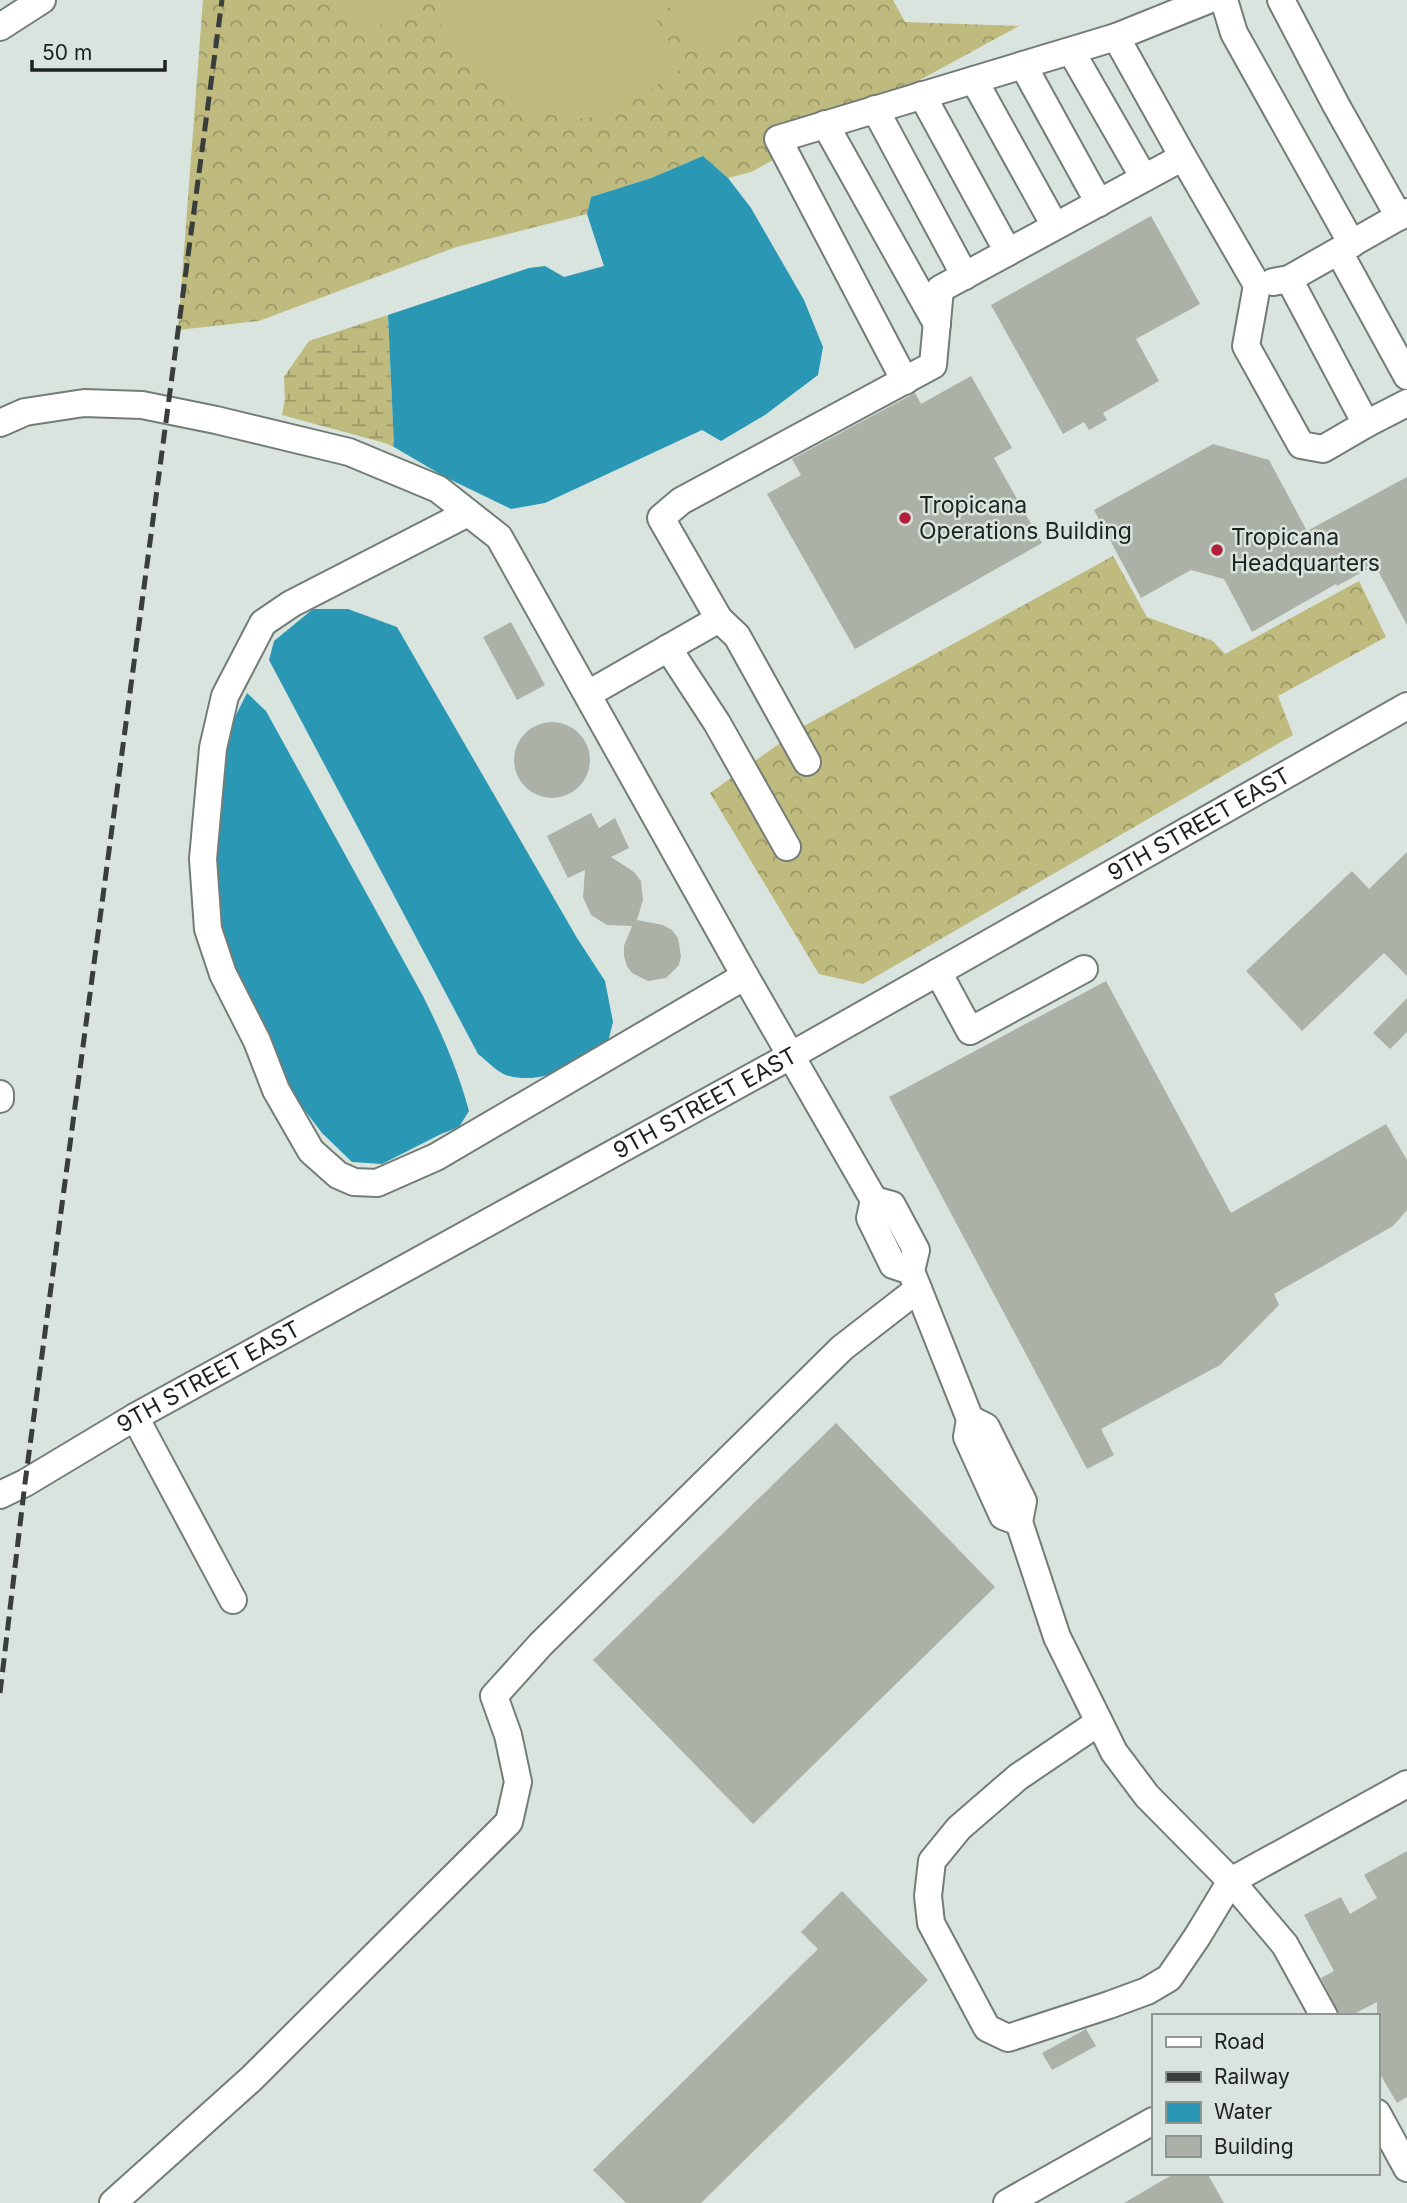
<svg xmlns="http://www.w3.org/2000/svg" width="1407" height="2203" viewBox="0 0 1407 2203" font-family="Inter,sans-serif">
	<defs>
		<pattern id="forest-crowns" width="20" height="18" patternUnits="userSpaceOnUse" patternTransform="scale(1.75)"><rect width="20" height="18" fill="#bfba7e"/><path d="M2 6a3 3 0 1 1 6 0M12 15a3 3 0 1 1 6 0" fill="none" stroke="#9b9767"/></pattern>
		<pattern id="wetland-marsh" width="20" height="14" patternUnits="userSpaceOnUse" patternTransform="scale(1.75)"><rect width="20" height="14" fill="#bfba7e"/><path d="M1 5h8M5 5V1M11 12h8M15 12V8" fill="none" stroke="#9b9767"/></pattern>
	</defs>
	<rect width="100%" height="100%" fill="#d8e4dd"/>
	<path fill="url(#forest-crowns)" d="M203 0H893L905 22 1019 26 751 172 728 178 703 156 651 178 591 197 587 214 456 247 259 321 178 330Z
		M1113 556 1147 617 1213 641 1225 654 1359 581 1386 637 1278 696 1293 735 863 984 819 974 710 793 804 726Z"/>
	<path fill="url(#wetland-marsh)" d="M388 315 394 447 385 443 282 415 285 399 284 377 309 341Z"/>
	<path fill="#bfba7e" d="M345 0H421L363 36Z
		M458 0H645L684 67C659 84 613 116 583 118 536 121 486 86 458 50 450 39 442 26 434 15Z
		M665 0H769L744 32 701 61Z"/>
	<path fill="#2a98b4" d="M703 156 728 178 751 208 804 300 823 347 818 375 765 415 721 441 702 430 545 503 511 509 445 477 394 447 388 315 529 268 545 266 564 277 604 266 587 214 591 197 651 178Z
		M313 609H348L397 627 577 938 605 981 613 1022 607 1046C577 1063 546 1085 509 1076 499 1074 486 1060 478 1054L269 660 274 641Z
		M247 693 266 711 423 996C442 1034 458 1070 469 1111L459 1127 441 1134 382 1164 352 1162 322 1133 287 1087 225 952 206 880 217 753Z"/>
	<path fill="#abb1a7" d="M1151 216 1200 304 1136 339 1159 381 1103 413 1107 420 1089 430 1084 422 1063 434 991 305Z
		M971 376 1012 448 994 458 1042 543 855 649 767 494 801 475 792 459 915 393 921 404Z
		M1213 444 1269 460 1307 531 1407 477V625L1375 565 1337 586 1336 584 1252 632 1224 579 1191 570 1141 598 1094 510Z
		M511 622 545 685 517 700 483 637Z
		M514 760a38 38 0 1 1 76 0a38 38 0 1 1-76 0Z
		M591 813 599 828 615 818 629 848 611 857 634 872 641 881 643 900 637 920 663 925 672 930 678 938 681 956 679 965 666 978 648 981 632 973 627 966 624 956V946L632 926 607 925 591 915 583 897 585 870 568 878 547 836Z
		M1407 852V976L1384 953 1302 1031 1246 971 1352 871 1369 889Z
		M1106 981 1231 1213 1386 1124 1407 1160V1210L1393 1226 1274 1294 1279 1305 1220 1365 1101 1429 1114 1455 1087 1469 889 1097Z
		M1407 998V1032L1390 1049 1373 1033Z
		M836 1423 995 1587 753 1824 593 1660Z
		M1407 1851V2097L1397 2103 1377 2069V2002L1350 2016H1340L1321 1978 1334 1971 1304 1915 1341 1897 1350 1914 1377 1898 1364 1875Z
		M842 1891 928 1980 701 2203H626L593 2170 818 1949 801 1932Z
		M1086 2029 1096 2046 1052 2070 1042 2053Z
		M1175 2173H1207L1224 2203H1124Z"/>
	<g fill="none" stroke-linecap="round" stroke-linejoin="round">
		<defs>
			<g id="minor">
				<path d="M1224 0 1234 33 1352 244"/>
				<path d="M1281 0 1336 105 1399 217"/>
				<path d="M0 27 42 0"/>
				<path d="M1116 37 1208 0"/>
				<path d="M1071 51 1144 178"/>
				<path d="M1023 65 1099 203"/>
				<path d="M974 80 1055 226"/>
				<path d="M922 95 1008 252"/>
				<path d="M875 109 965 276"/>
				<path d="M825 124 937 324"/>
				<path d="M1339 252 1407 376"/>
				<path d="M1289 279 1366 424 1407 403"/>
				<path d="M1273 282 1289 279 1407 212"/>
				<path d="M905 381 778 139 1116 37 1183 157"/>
				<path d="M0 423 25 412 84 403 142 405 216 420 349 452 438 489 499 537 745 976 874 1200"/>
				<path d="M468 513 291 604 263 623 225 696 213 748 203 859 208 929 223 974 257 1041 276 1090 311 1151 338 1175 354 1182 377 1183 436 1157 745 976"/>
				<path d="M719 619 737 636 807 762"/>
				<path d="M668 648 717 723 787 847"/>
				<path d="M588 694 719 619 661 518 681 501 933 365 940 289 1183 157 1257 285 1246 346 1301 445 1323 449 1366 424"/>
				<path d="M938 972 970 1031 1084 969"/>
				<path d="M0 1094V1099"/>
				<path d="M911 1271 893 1265 870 1218 874 1200 892 1205 916 1250 911 1271 970 1419"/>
				<path d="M135 1417 233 1600"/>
				<path id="s1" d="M0 1495 25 1483 135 1417 792 1055 1407 706"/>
				<path d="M1019 1522 1003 1516 967 1437 970 1419 986 1427 1023 1501 1019 1522 1057 1637 1114 1752 1147 1796 1231 1881 1285 1945 1324 2016"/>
				<path d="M1099 1722 1018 1777 959 1828 932 1861 928 1896 931 1923 987 2028 1008 2038 1109 2005 1147 1991 1169 1978 1197 1937 1231 1881 1407 1784"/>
				<path d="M1377 2113 1407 2168"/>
				<path d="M113 2203 251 2079 509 1822 518 1782 508 1735 494 1696 541 1644 842 1348 918 1289"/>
				<path d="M1007 2203 1153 2121"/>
			</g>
		</defs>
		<use href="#minor" stroke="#737d77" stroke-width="30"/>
		<use href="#minor" stroke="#fff" stroke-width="26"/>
		<path stroke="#393e3a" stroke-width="5" stroke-dasharray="14 7" stroke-linecap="butt" d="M0 1693 25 1483 222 0"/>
	</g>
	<g fill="#b11e3c" stroke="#d8e4dd" stroke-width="2.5">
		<circle cx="905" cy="518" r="7"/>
		<circle cx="1217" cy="550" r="7"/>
	</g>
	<g text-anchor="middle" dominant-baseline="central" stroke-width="5" stroke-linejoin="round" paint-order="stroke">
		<g font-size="23" fill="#1e221f" stroke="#d8e4dd" text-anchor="start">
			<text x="919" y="505">Tropicana<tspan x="919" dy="26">Operations Building</tspan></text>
			<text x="1231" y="537">Tropicana<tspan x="1231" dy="26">Headquarters</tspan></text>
		</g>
		<g font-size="23" fill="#1e221f" stroke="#d8e4dd">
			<text stroke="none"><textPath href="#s1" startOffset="1374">9TH STREET EAST</textPath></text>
			<text stroke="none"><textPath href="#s1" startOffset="807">9TH STREET EAST</textPath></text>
			<text stroke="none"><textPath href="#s1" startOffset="240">9TH STREET EAST</textPath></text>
		</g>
	</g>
	<rect x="1152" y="2014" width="228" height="161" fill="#d8e4dd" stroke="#8e9691" stroke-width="2"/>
	<rect x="1166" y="2037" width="35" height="10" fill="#ffffff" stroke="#8e9691" stroke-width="2"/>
	<text x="1214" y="2049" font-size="21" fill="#1e221f">Road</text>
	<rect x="1166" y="2072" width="35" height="10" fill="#393e3a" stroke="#8e9691" stroke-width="2"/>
	<text x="1214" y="2084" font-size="21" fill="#1e221f">Railway</text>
	<rect x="1166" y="2102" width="35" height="21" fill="#2a98b4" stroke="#8e9691" stroke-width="2"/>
	<text x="1214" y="2119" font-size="21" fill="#1e221f">Water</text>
	<rect x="1166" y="2136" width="35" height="21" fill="#abb1a7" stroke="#8e9691" stroke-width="2"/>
	<text x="1214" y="2154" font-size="21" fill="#1e221f">Building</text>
	<path d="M32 60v10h133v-10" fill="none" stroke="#1e221f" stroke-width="3.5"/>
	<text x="42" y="60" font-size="21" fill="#1e221f" stroke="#d8e4dd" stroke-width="5" paint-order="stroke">50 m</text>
</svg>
